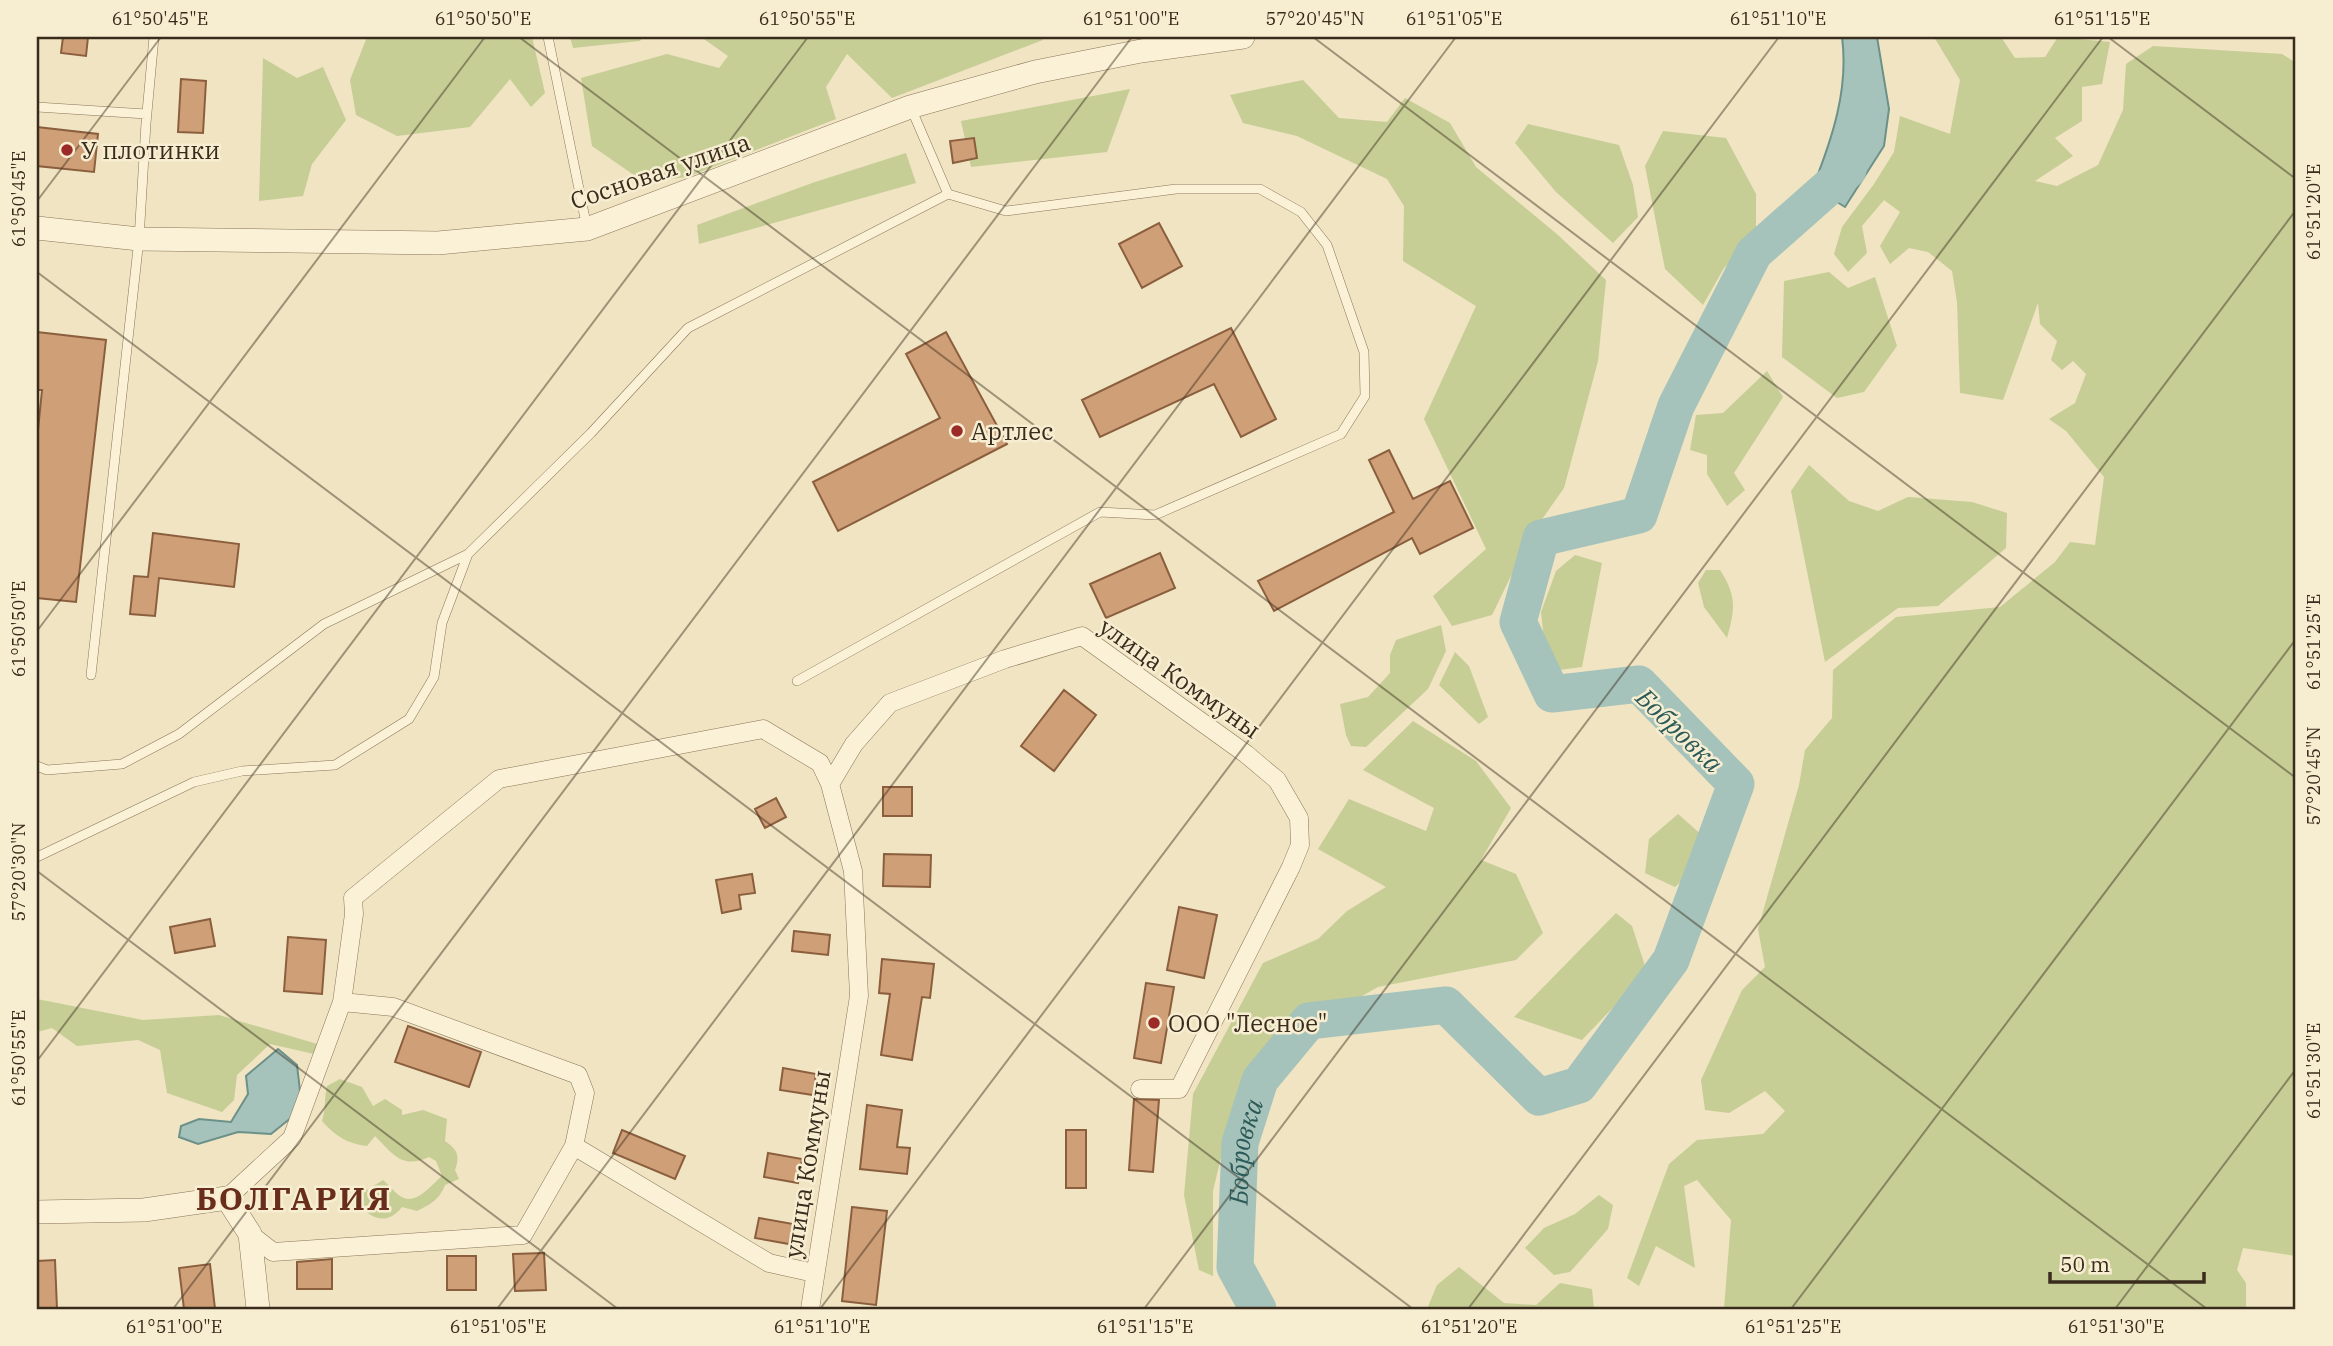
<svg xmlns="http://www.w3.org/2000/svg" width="2333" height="1346" viewBox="0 0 2333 1346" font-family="'IBM Plex Serif',serif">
	<rect width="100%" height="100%" fill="#f0e4c2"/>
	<path fill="#c6ce96" d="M367 37H532L545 93 531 107 510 79 470 127 397 136 356 115 350 80Z
		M570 37H643L640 41 573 48Z
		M701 37H1041L1043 40 892 98 847 54 826 87 836 119 687 177 644 182 592 146 581 78 667 54 719 68 728 56Z
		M1934 37H2001L2015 58 2045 57 2058 37 2110 42 2102 84 2082 87V121L2055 138 2073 156 2035 181 2057 186 2098 165 2123 110 2126 64 2153 46 2282 54 2296 63V1256L2243 1248 2237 1270 2246 1283V1309H1724L1731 1220 1697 1180 1684 1186 1695 1268 1656 1246 1639 1286 1627 1278 1669 1164 1697 1140 1763 1134 1785 1111 1765 1091 1729 1113 1705 1110 1701 1080 1742 990 1765 967 1758 929 1799 785 1805 750 1832 718 1833 670 1896 617 2000 607 2055 562 2070 542 2095 545 2104 477 2066 431 2049 419 2075 403 2086 374 2073 361 2062 370 2051 360 2057 341 2040 324 2038 303 2003 400 1960 393 1957 302 1952 271 1928 252 1909 248 1890 264 1880 246 1900 212 1884 200 1862 226 1867 253 1848 272 1834 254 1842 227 1874 184 1894 152 1900 116 1950 134 1960 80Z
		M263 58 297 78 323 67 346 120 312 164 303 196 259 201Z
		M1303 80 1339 118 1387 122 1405 98 1450 123 1476 167 1558 235 1606 280 1598 361 1564 488 1531 535 1492 615 1452 626 1433 596 1486 549 1424 419 1476 306 1403 261 1404 206 1387 179 1297 136 1243 123 1230 95Z
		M1130 89 1107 152 971 167 961 121Z
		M1528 124 1619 145 1633 185 1638 217 1613 243 1556 192 1515 143Z
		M1663 131 1726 138 1756 194V238L1724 268 1703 305 1665 269 1645 166Z
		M906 153 916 183 699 244 697 225 815 182Z
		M1829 272 1848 288 1875 277 1897 346 1864 392 1837 398 1782 357 1784 281Z
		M1767 371 1783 397 1734 473 1745 490 1727 506 1707 474V455L1690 450 1696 415 1723 413Z
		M1809 465 1849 501 1878 511 1908 497 1972 502 2007 513 2006 548 1938 606 1898 608 1825 662 1791 491Z
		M1575 555 1602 563 1582 667 1559 670 1545 649 1541 612 1556 571Z
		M1706 570H1720C1737 596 1735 609 1727 638L1704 607 1698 583Z
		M1441 625 1446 651 1428 689 1366 747 1351 746 1346 735 1340 704 1368 697 1390 673V655L1396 640Z
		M1455 652 1469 666 1488 717 1479 724 1439 685Z
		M1413 721 1476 761 1511 808 1481 860 1516 874 1543 933 1516 960 1378 987 1348 1004 1302 1005 1257 1066 1229 1124 1213 1191V1276L1199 1270 1184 1195 1193 1094 1263 963 1318 939 1347 911 1386 887 1318 849 1349 799 1426 831 1434 808 1363 770Z
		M1678 814 1704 837 1694 870 1675 887 1645 873 1649 839Z
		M1616 913 1632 926 1647 972 1582 1040 1514 1017Z
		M37 999 143 1020 219 1015 324 1046 314 1054 270 1044 237 1075 234 1100 222 1112 167 1093 160 1050 138 1040 77 1046 52 1028 37 1032Z
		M340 1079 362 1087 373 1106 385 1099 402 1110V1115L423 1110 447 1119 445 1141C458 1150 460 1156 455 1170L459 1179 445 1185C439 1200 431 1204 417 1211L402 1207C383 1231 364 1213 351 1195L358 1185 362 1193 383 1180C389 1185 394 1192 400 1196 415 1207 431 1185 442 1176L436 1161 429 1157C402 1170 392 1153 375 1136L367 1146C348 1144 335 1136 322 1121 326 1109 324 1099 327 1086Z
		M1599 1195 1613 1205 1608 1229 1570 1272 1554 1275 1525 1248 1544 1228 1575 1214Z
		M1459 1267 1504 1303 1536 1305 1560 1283 1592 1289 1594 1309H1427L1437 1285Z"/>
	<path fill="#a5c2bb" stroke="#6b9189" stroke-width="2" d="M1842 37H1877L1889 109 1884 146 1845 207 1813 187C1832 139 1849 89 1842 37Z
		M278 1049 297 1065 300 1091 297 1113 271 1134 238 1132 198 1144 179 1137 181 1126 199 1119 231 1122 248 1094 246 1076Z"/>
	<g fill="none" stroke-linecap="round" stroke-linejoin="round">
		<path stroke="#a5c2bb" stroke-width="37" id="s1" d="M1258 1309 1235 1267 1240 1143 1260 1080 1309 1021 1446 1005 1539 1097 1579 1085 1671 960 1736 784 1639 684 1552 694 1518 622 1541 538 1639 515 1676 406 1754 253 1848 170 1850 156"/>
	</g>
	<path fill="#cf9f77" stroke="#8b5f3e" stroke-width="2" d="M63 37H88L86 56 61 53Z
		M181 79 206 81 203 133 178 132Z
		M37 127 98 134 94 172 37 166Z
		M974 138 977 158 953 163 950 141Z
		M1159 223 1182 266 1142 288 1119 244Z
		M1231 328 1276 419 1241 437 1214 384 1100 437 1082 400Z
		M37 332 106 340 76 602 37 598V440L42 390H37Z
		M946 332 1007 444 838 531 813 482 940 418 906 354Z
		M1389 450 1413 499 1450 481 1473 528 1420 554 1412 538 1274 611 1258 581 1394 512 1369 460Z
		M153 533 239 544 234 587 159 578 155 616 130 614 134 576 148 577Z
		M1160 553 1175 588 1106 618 1090 584Z
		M1064 690 1096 715 1054 771 1021 746Z
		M883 787H912V816H883Z
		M776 798 786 817 765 828 755 809Z
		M884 854 931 855 930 887 883 886Z
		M752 874 755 893 739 895 741 909 722 913 716 880Z
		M1179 907 1217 915 1204 978 1167 970Z
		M210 919 215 946 175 953 170 927Z
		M794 931 830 935 828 955 792 951Z
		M288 937 326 940 322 994 284 991Z
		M882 959 934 964 930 998 922 997 912 1060 881 1055 890 994 879 993Z
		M1146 983 1174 987 1161 1063 1134 1058Z
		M408 1026 481 1052 469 1087 395 1062Z
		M783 1068 816 1074 813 1095 780 1090Z
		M1134 1099 1159 1100 1153 1172 1129 1170Z
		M867 1105 902 1110 897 1147 910 1148 907 1174 860 1169Z
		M622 1130 685 1156 675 1179 613 1153Z
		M1066 1130H1086V1188H1066Z
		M768 1153 802 1159 798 1183 764 1177Z
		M852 1207 887 1211 876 1305 842 1301Z
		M759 1218 793 1224 789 1244 755 1238Z
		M544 1253 546 1290 515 1291 513 1254Z
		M447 1256H476V1290H447Z
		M332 1259V1289H297V1262Z
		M55 1260 57 1309H37V1261Z
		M210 1264 215 1309H184L179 1268Z"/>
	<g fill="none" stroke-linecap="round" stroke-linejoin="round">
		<defs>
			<path id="service" d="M548 37 587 228
				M37 107 146 114
				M91 675 139 239 146 123 154 37
				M797 681 1100 512 1155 515 1341 434 1365 396 1364 352 1327 245 1301 212 1260 189H1176L1006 211 948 194 911 108
				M37 766 47 770 122 764 179 734 324 624 468 554 591 433 688 328 948 194
				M37 857 194 782 242 771 335 765 409 719 434 677 442 623 468 554"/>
			<path id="minor" d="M342 1002 354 914 353 898 499 779 763 729 820 763 830 784
				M227 1198 292 1138 342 1002 393 1007 578 1075 585 1093 574 1146
				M250 1234 273 1252 523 1235 574 1146 769 1263 814 1273
				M810 1309 859 996 853 871 830 784 854 744 890 703 1005 659 1082 636 1246 754 1277 780 1299 818 1300 845 1291 867 1179 1089H1140"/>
			<path id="tertiary" d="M37 228 139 239 438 243 587 229 910 107 1035 72 1141 51 1243 37
				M37 1212 144 1210 227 1198 250 1234 258 1309"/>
		</defs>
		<use href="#service" stroke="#8a7559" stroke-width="10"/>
		<use href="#minor" stroke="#8a7559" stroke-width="19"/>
		<use href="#tertiary" stroke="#8a7559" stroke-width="24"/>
		<use href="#service" stroke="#faf1d6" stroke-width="9"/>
		<use href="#minor" stroke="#faf1d6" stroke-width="18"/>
		<use href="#tertiary" stroke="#faf1d6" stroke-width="23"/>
	</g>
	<path fill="none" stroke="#3a2c1d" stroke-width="2" stroke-opacity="0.45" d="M519 37 2207 1309M1313 37 2296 778M2108 37 2296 179M37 201 161 37M37 272 1413 1309M37 631 485 37M37 871 618 1309M37 1061 808 37M173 1309 1132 37M497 1309 1456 37M820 1309 1779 37M1144 1309 2103 37M1468 1309 2296 210M1791 1309 2296 639M2115 1309 2296 1069"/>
	<g fill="#9c2a26" stroke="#f7eed2" stroke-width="2.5">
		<circle cx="67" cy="150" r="7"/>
		<circle cx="957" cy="431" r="7"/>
		<circle cx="1154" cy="1023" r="7"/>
	</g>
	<g text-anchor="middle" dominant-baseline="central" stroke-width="5" stroke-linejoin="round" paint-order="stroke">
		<g font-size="24" fill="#3a2c1d" stroke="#f7eed2" text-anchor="start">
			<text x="81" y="150">У плотинки</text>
			<text x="971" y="431">Артлес</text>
			<text x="1168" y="1023">ООО "Лесное"</text>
		</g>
		<g font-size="24" fill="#3a2c1d" stroke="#f7eed2">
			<text transform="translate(660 171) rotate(-19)">Сосновая улица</text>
			<text transform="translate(1180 678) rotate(35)">улица Коммуны</text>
			<text transform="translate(807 1164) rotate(-81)">улица Коммуны</text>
		</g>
		<g font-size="26" font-style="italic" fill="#2c5a59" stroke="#f7eed2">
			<text transform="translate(1680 730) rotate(44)">Бобровка</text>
			<text stroke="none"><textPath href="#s1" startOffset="164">Бобровка</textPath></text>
		</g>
		<g font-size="32" font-weight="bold" letter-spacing="2" fill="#682e1b" stroke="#f7eed2">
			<text x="294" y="1198">БОЛГАРИЯ</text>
		</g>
	</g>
	<rect width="2333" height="1346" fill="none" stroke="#f7eed2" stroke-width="77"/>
	<path d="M2050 1272v10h154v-10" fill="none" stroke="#3a2c1d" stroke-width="3.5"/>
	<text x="2060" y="1272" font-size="21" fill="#3a2c1d" stroke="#f7eed2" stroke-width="5" paint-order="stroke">50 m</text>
	<rect x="38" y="38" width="2256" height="1270" fill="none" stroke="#3a2c1d" stroke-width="2.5"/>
	<g font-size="18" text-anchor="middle" fill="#3a2c1d">
		<text x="160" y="25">61°50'45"E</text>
		<text x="483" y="25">61°50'50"E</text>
		<text x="807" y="25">61°50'55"E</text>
		<text x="1131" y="25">61°51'00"E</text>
		<text x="1315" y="25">57°20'45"N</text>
		<text x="1454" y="25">61°51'05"E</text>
		<text x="1778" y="25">61°51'10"E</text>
		<text x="2102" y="25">61°51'15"E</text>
		<text transform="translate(19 199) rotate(-90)" y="6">61°50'45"E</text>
		<text transform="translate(2314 212) rotate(-90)" y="6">61°51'20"E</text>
		<text transform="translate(19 629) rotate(-90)" y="6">61°50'50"E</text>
		<text transform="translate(2314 642) rotate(-90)" y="6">61°51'25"E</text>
		<text transform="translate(2314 776) rotate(-90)" y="6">57°20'45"N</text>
		<text transform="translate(19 872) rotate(-90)" y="6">57°20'30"N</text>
		<text transform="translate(19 1058) rotate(-90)" y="6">61°50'55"E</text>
		<text transform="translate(2314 1071) rotate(-90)" y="6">61°51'30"E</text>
		<text x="174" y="1333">61°51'00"E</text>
		<text x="498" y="1333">61°51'05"E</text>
		<text x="822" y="1333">61°51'10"E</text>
		<text x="1145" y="1333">61°51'15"E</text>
		<text x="1469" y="1333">61°51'20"E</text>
		<text x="1793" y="1333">61°51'25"E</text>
		<text x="2116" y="1333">61°51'30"E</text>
	</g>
</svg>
